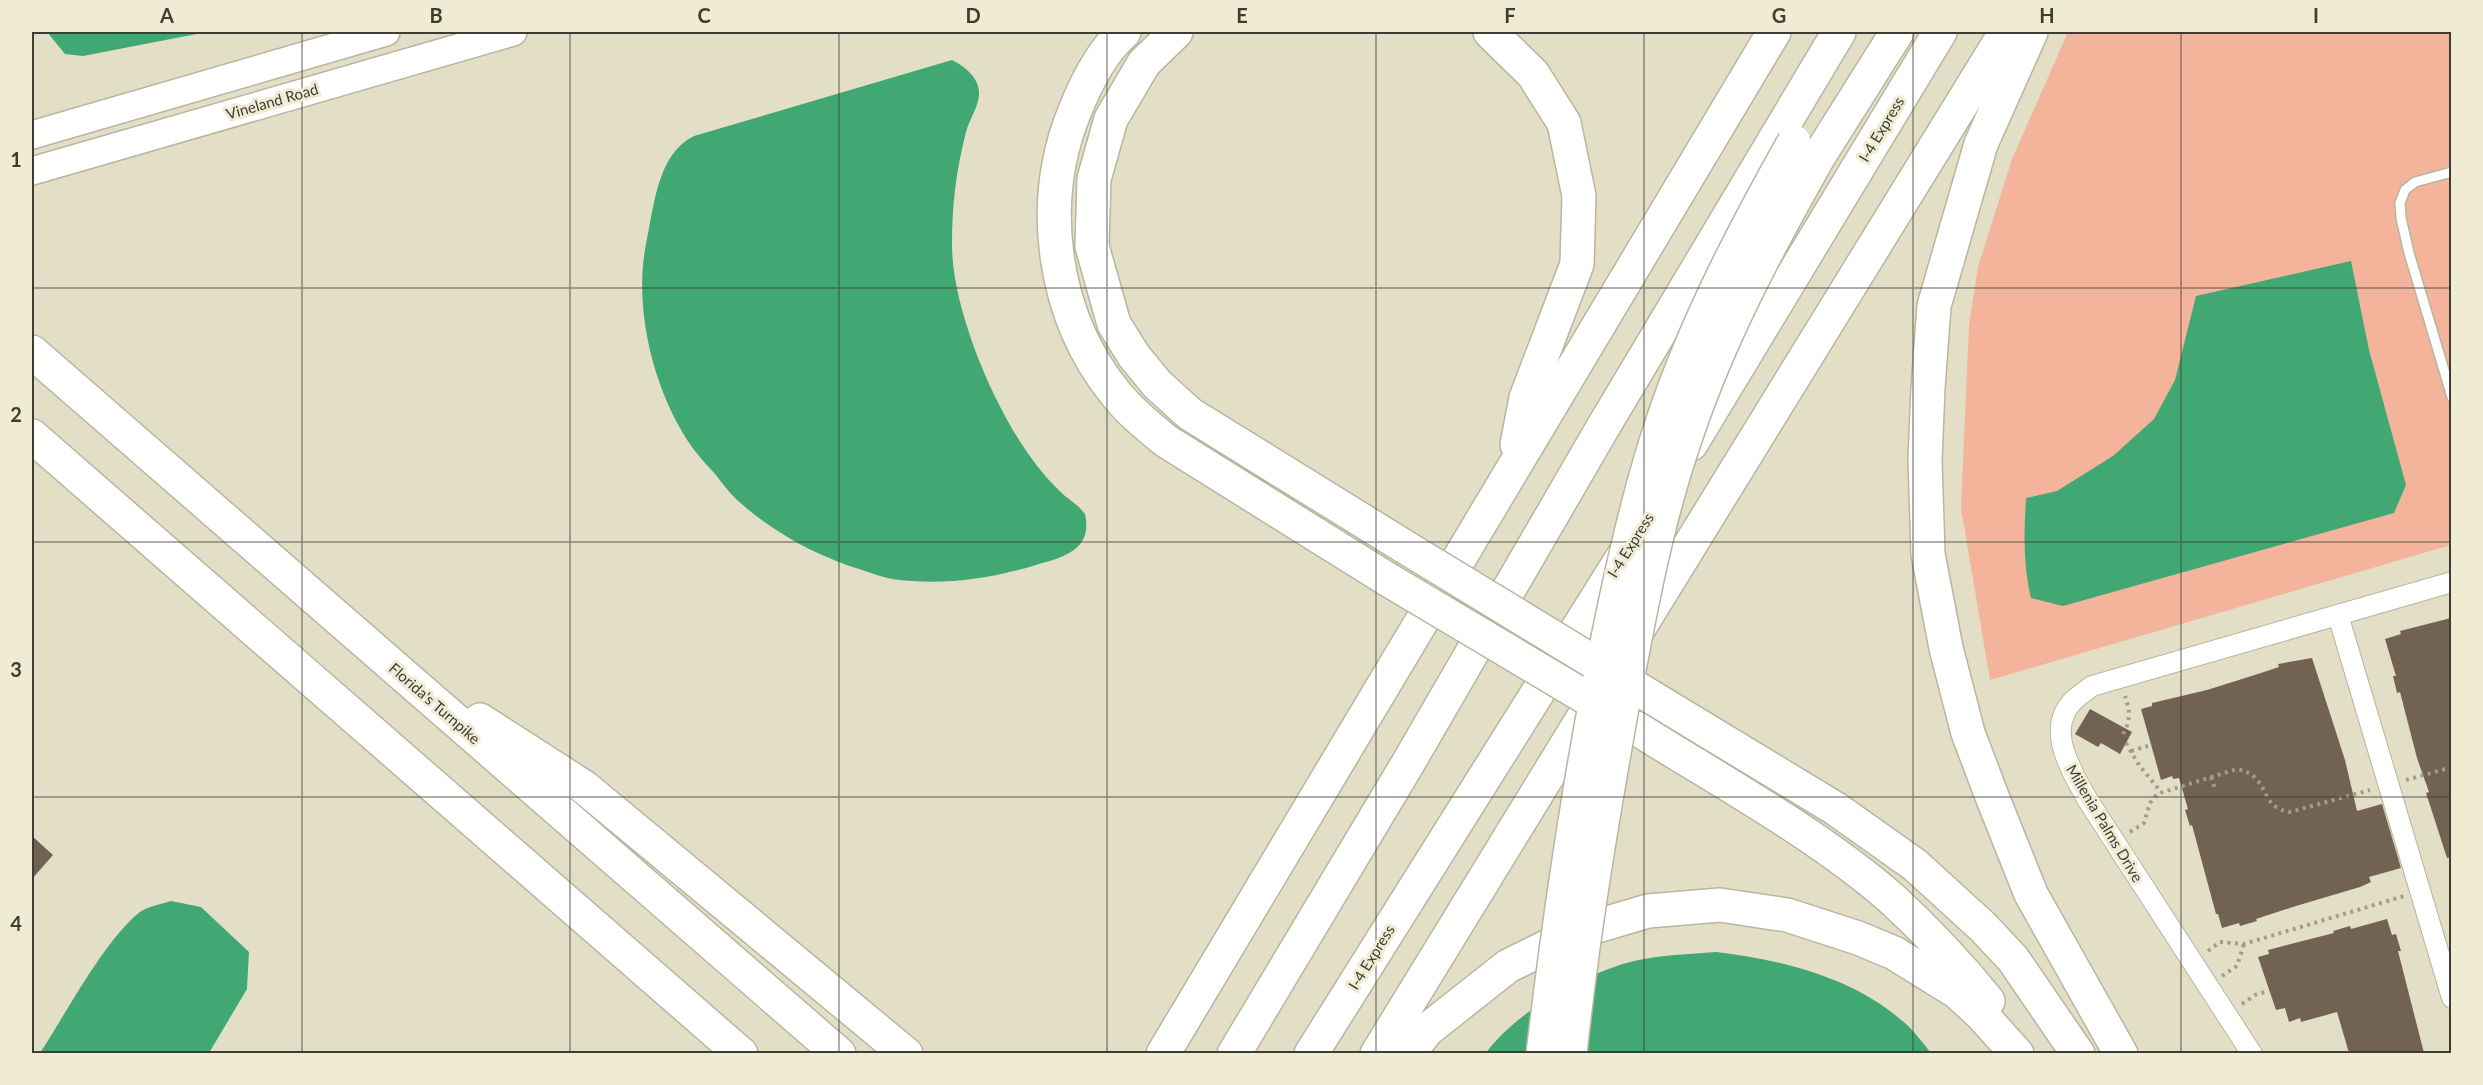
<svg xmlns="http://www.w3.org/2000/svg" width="2483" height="1085" viewBox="0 0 2483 1085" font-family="Lato,sans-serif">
	<rect width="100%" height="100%" fill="#e3dfc7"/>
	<path fill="#f4b39b" d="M2068 32H2451V545L1990 680 1961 508 1969 325 1978 267 2012 159Z"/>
	<path fill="#41a873" d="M47 32H207L83 56 65 54Z
		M952 60C964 66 980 78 979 94 979 106 969 120 966 132 956 171 952 205 952 245 952 309 994 408 1032 459 1041 472 1054 486 1065 496 1073 502 1080 507 1085 514 1093 550 1064 557 1036 565 990 579 941 586 892 579 882 577 872 573 862 570 816 556 772 532 736 499 729 492 722 483 716 475 708 466 699 457 692 447 654 393 633 309 646 244 654 207 657 154 694 136Z
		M2351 261 2369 350 2406 485 2394 513 2063 606 2031 598C2023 564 2024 533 2026 498L2057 491 2113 456 2154 419 2175 380 2196 296Z
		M171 901 201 907 249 952 247 989 209 1053H40C65 1015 105 939 140 912 148 906 162 904 171 901Z
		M1716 952C1778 959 1851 977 1900 1019 1912 1028 1922 1042 1931 1053L1485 1054C1517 1011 1582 974 1634 961 1661 955 1689 954 1716 952Z"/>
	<path fill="#716251" d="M2451 618V857L2447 858 2426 793 2429 792 2417 758 2400 692 2397 693 2393 676H2396L2385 639 2401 634 2400 631Z
		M2312 658 2345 760 2357 811 2382 804 2401 868 2369 877 2371 882 2360 887 2296 906 2256 919 2257 921 2240 926 2239 923 2222 928 2218 914H2216L2192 825 2190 826 2185 810 2188 809 2179 778 2173 779 2172 776 2161 780 2141 709 2152 706V703L2207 690 2261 673 2279 667 2278 664Z
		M2090 709 2132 732 2120 754 2101 743 2098 747 2075 734Z
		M32 836 53 855 32 879Z
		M2387 919 2392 935 2396 934 2401 951H2398L2424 1053H2349L2337 1012 2301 1022 2300 1018 2289 1022 2285 1008 2276 1010 2258 957 2269 954 2268 950 2334 933 2333 931 2350 926 2351 929Z"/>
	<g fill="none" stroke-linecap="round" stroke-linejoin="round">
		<defs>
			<path id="lane" d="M2452 172 2415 182 2405 190 2400 203 2401 218 2409 253 2452 397"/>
			<path id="street" d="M2338 615 2452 998
				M2252 1054 2087 799C2072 771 2044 729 2074 700 2079 695 2086 691 2092 686L2452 582"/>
			<path id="secondary" d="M32 135 386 32
				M32 171 513 32"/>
			<path id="highway" d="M1124 32C1101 52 1085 85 1074 113 1037 205 1053 317 1116 394 1130 412 1149 427 1166 441L1387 579
				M1176 32 1144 63 1111 119 1094 179 1092 246 1114 324 1134 356 1157 384 1190 414 1405 547
				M1490 32 1533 74 1564 123 1579 196 1577 264 1526 398 1517 445
				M2031 32 1981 144 1934 306 1928 388 1925 460 1928 554 1946 648 1968 733 1993 799 2031 894 2121 1054
				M1819 156 1897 32
				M32 352 839 1054
				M32 436 741 1054
				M1691 444 1940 32
				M1639 628 2006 32
				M1653 698 1836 809 1915 865 1983 927 2013 959 2078 1054
				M480 720 584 787 906 1054
				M1636 728C1720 781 1816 833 1891 898 1926 930 1958 964 1988 1001
				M1163 1054 1774 32
				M1234 1054 1407 765 1602 429 1839 32
				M1311 1054 1624 555
				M1377 1054 1596 697
				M1408 1054 1427 1030 1508 966 1577 932 1648 911 1720 905 1787 915 1858 938 1894 953 1957 992 1981 1014 2017 1054"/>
		</defs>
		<use href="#lane" stroke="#b9b59f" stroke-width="12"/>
		<use href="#street" stroke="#b9b59f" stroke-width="22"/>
		<use href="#secondary" stroke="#b9b59f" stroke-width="30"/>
		<use href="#highway" stroke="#b9b59f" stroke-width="36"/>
		<path stroke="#a09d8b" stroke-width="4" stroke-dasharray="3 4.5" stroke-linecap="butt" d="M2123 734C2131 721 2130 710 2125 696
			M2126 743 2139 765 2161 792
			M2131 751 2148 746
			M2211 777 2215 789
			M2406 780 2452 767
			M2130 832 2144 823 2150 803 2157 794 2237 769C2272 776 2257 807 2290 812L2370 790
			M2208 951 2220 942 2244 944 2404 896
			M2222 976 2237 966 2244 944
			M2242 1004 2255 995 2268 991"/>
		<use href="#lane" stroke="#fff" stroke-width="9"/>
		<use href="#street" stroke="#fff" stroke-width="20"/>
		<use href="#secondary" stroke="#fff" stroke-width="27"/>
		<use href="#highway" stroke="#fff" stroke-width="33"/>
		<defs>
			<path id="highway-bridge" d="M1405 547 1653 698
				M1387 579 1612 713
				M1543 1054C1558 928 1576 803 1600 679 1615 600 1632 519 1656 442 1689 336 1740 238 1794 142
				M1570 1054C1582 939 1601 826 1621 713 1638 622 1654 530 1684 442 1717 341 1767 248 1819 156"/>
		</defs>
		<use href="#highway-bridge" stroke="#b9b59f" stroke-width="36" stroke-linecap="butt"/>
		<use href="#highway-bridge" stroke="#fff" stroke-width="33"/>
	</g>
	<path fill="none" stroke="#3e3c33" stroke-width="1.5" stroke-opacity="0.55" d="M302 32V1054M570 32V1054M839 32V1054M1107 32V1054M1376 32V1054M1644 32V1054M1913 32V1054M2181 32V1054M32 288H2452M32 542H2452M32 797H2452"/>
	<g text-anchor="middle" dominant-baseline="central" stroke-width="6" stroke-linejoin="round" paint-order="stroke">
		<g font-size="15" fill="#3e3c33" stroke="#f0ecd4">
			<text transform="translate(272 101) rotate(-16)">Vineland Road</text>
			<text transform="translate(1881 129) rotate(-59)">I-4 Express</text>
			<text transform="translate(1630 545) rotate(-58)">I-4 Express</text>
			<text transform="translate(435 703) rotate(41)">Florida's Turnpike</text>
			<text transform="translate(2105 823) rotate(59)">Millenia Palms Drive</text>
			<text transform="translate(1371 957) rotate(-58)">I-4 Express</text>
		</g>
	</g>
	<rect width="2483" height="1085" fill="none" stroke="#f0ecd4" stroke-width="66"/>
	<rect x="33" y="33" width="2417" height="1019" fill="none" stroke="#3e3c33" stroke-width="2"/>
	<g font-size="20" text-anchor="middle" font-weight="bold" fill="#3e3c33">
		<text x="167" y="23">A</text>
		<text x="436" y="23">B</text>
		<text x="704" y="23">C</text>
		<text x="973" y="23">D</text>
		<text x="1242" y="23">E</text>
		<text x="1510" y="23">F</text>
		<text x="1779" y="23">G</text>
		<text x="2047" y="23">H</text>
		<text x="2316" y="23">I</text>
		<text x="16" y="167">1</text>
		<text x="16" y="422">2</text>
		<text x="16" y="677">3</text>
		<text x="16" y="931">4</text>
	</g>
</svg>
